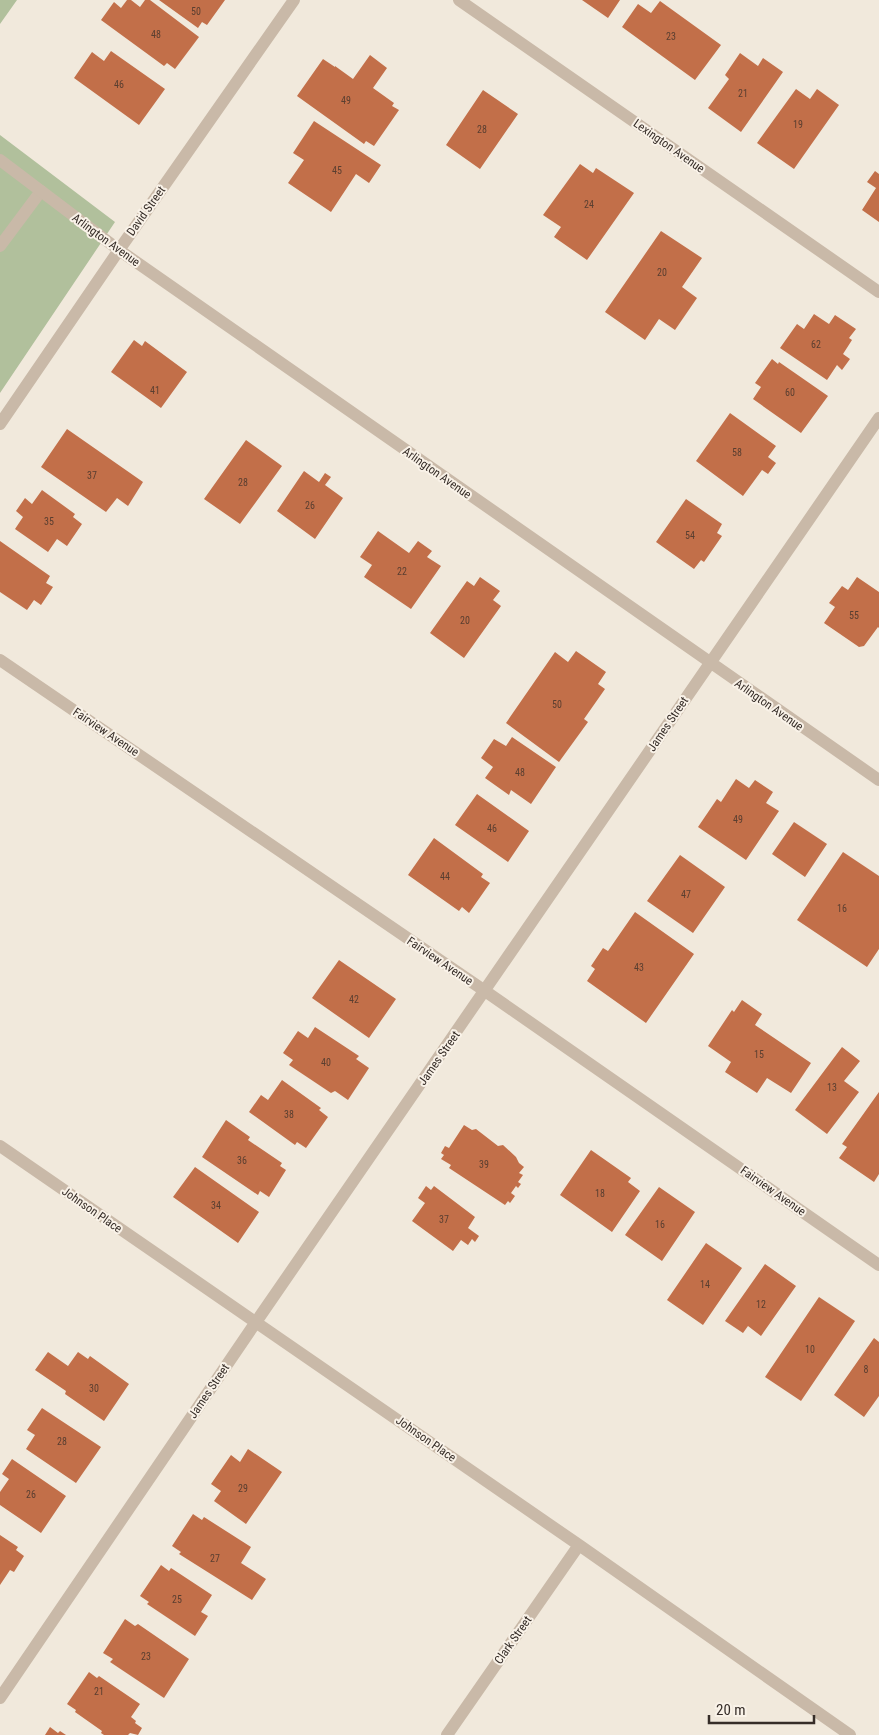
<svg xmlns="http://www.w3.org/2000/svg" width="879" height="1735" viewBox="0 0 879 1735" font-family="'Roboto Condensed',sans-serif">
	<rect width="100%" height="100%" fill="#f1e9dc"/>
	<path fill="#b1c09c" d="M0 0H17L0 24Z
		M0 135 115 222 0 393Z"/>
	<path fill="#c26f49" d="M127 0H131L140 7 145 0H150L199 37 175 69 167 63 164 66 101 20 114 2 121 8Z
		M159 0H225L207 25 202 22 198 28Z
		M582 0H620L608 18Z
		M660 1 721 45 695 80 622 27 638 4 651 13Z
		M111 51 165 89 139 125 74 78 92 52 104 61Z
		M740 53 758 66 763 58 783 72 741 132 708 108 729 79 725 75Z
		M370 55 387 68 373 88 394 103 392 106 399 110 374 146 366 141 364 144 297 96 323 59 335 67V66L353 79Z
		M796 89 810 99 817 89 839 105 794 169 757 143Z
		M483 90 518 114 480 169 446 145Z
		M314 121 381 165 369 183 356 174 331 212 288 183 304 160 293 153Z
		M580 164 593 173 596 168 634 193 587 260 554 237 561 227 543 215Z
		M875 171 879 174V222L862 210 876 188 867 182Z
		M661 231 702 258 682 287 697 298 675 330 659 319 645 340 605 312Z
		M814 314 829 324 835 315 856 329 849 338 852 340 843 354 850 359 842 370 837 365 827 380 780 348 797 324 804 329Z
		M134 340 142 346 145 341 187 372 161 408 111 372Z
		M772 359 778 364 779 362 828 396 801 433 753 399 761 387 755 383Z
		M730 413 776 446 768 457 776 463 768 474 762 470 743 496 696 461Z
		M67 429 143 482 128 506 117 498 106 512 41 467Z
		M246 440 282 466 240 524 204 499Z
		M304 471 319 482 325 473 331 477 325 485 343 498 315 539 277 511Z
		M42 490 75 514 73 517 82 524 67 546 57 539 48 552 15 529 23 517 16 511 25 498 32 504Z
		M686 499 722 524 717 533 722 536 704 562 701 560 694 569 656 542Z
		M378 531 409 553 418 541 432 551 427 557 441 566 411 609 364 577 372 565 360 557Z
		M0 541 50 576 46 583 53 587 41 605 34 600 27 610 0 592Z
		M480 577 500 591 493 600 501 606 464 658 430 633 467 581 474 586Z
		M857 577 879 592V628L878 627 864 646 859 647 824 623 835 607 829 603 842 586 848 590Z
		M576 651 606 672 598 684 605 689 584 719 588 722 559 762 506 723 555 652 568 662Z
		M512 737 556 767 531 804 511 790 509 795 485 778 493 767 481 758 494 739 506 746Z
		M736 779 749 788 755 780 773 792 766 803 779 811 746 860 698 827 717 799 721 802Z
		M477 794 529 831 508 862 455 825Z
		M794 822 827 844 805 877 772 854Z
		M434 838 483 874 481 877 490 883 469 913 462 907 459 911 408 875Z
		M843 852 879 876V949L867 967 797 920Z
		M680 855 725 887 693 933 647 901Z
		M635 912 694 954 646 1023 587 981 595 969 591 966 603 948 608 951Z
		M339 960 396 999 369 1038 312 998Z
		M742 1000 762 1014 755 1025 811 1063 791 1093 767 1078 757 1093 725 1072 731 1062 708 1046 732 1010 734 1012Z
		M315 1027 359 1056 356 1059 369 1068 348 1100 335 1091 331 1093 289 1065 293 1060 283 1053 298 1031 308 1038Z
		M842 1047 860 1061 844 1081 859 1092 827 1134 795 1110Z
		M282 1080 321 1108 319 1110 328 1117 306 1148 297 1142 295 1145 249 1112 261 1095 268 1100Z
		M879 1092V1174L874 1182 839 1158 847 1147 842 1144Z
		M226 1120 250 1137 248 1140 282 1163 280 1166 286 1170 269 1197 260 1191 258 1195 202 1157Z
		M464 1125 472 1130 476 1129 498 1146 503 1145 516 1157 519 1163 524 1167 519 1173 523 1175 518 1182 521 1184 518 1188 516 1186 511 1193 515 1196 510 1203 508 1201 505 1205 449 1168 451 1165 441 1159 444 1155 441 1153 445 1146 449 1148Z
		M591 1150 631 1178 628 1182 640 1191 612 1232 560 1195Z
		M195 1167 259 1212 238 1243 173 1197Z
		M426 1186 431 1190 434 1186 475 1217 468 1228 479 1236 475 1242 472 1239 468 1245 461 1240 453 1251 412 1221 425 1203 418 1198Z
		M659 1187 695 1212 662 1261 625 1235Z
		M706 1243 742 1268 703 1325 667 1300Z
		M765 1264 796 1286 761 1336 748 1326 743 1333 725 1321Z
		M819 1297 855 1321 801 1401 765 1377Z
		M874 1338 879 1342V1396L864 1417 834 1395Z
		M48 1352 68 1366 78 1352 88 1359 90 1356 129 1384 104 1421 65 1394 66 1391 35 1370Z
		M42 1408 101 1447 76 1483 26 1449 35 1435 27 1430Z
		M248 1449 282 1472 246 1524 214 1501 221 1491 211 1484 231 1455 240 1462Z
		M12 1459 66 1496 41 1533 0 1505V1492L9 1479 2 1474Z
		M193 1514 202 1520 204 1517 251 1547 241 1563 266 1579 252 1600 179 1554 181 1552 172 1546Z
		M0 1535 18 1547 16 1550 24 1556 14 1572 10 1570 0 1585Z
		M161 1565 169 1571 171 1568 212 1595 201 1612 208 1616 195 1636 147 1604 149 1602 140 1596Z
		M125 1619 135 1626 138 1624 189 1659 164 1698 110 1662 113 1659 103 1653Z
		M89 1672 97 1678 99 1676 140 1704 131 1717 136 1721 135 1723 142 1728 138 1735 130 1733 128 1735H104L101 1733 102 1731 75 1712 76 1710 67 1704Z
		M50 1727 58 1733 60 1731 66 1735H45Z"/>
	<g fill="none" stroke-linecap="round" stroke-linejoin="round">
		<path stroke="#c9b9a8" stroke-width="12" d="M0 246 41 191"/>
		<path stroke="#c9b9a8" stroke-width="12" d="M459 0 879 292
			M0 160 119 250 879 780
			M0 424 119 250 294 0
			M0 660 485 991 879 1265
			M0 1146 579 1545 850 1735
			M0 1698 256 1322 879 418
			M447 1735 579 1545"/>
	</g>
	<g text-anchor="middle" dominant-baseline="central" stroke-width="4" stroke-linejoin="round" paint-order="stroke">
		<g font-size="10" fill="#593e30">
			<text x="196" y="11">50</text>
			<text x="156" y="34">48</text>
			<text x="671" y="36">23</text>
			<text x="119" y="84">46</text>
			<text x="743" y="93">21</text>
			<text x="346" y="100">49</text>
			<text x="798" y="124">19</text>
			<text x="482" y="129">28</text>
			<text x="337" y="170">45</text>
			<text x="589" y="204">24</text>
			<text x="662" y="272">20</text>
			<text x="816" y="344">62</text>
			<text x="155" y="390">41</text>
			<text x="790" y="392">60</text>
			<text x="737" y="452">58</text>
			<text x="92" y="475">37</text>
			<text x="243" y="482">28</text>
			<text x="310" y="505">26</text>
			<text x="49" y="521">35</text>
			<text x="690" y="535">54</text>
			<text x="402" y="571">22</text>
			<text x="854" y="615">55</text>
			<text x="465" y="620">20</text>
			<text x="557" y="704">50</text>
			<text x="520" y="772">48</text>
			<text x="738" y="819">49</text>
			<text x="492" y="828">46</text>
			<text x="445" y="876">44</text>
			<text x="686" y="894">47</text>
			<text x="842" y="908">16</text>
			<text x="639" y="967">43</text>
			<text x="354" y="999">42</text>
			<text x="759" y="1054">15</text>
			<text x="326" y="1062">40</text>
			<text x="832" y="1087">13</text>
			<text x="289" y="1114">38</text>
			<text x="242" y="1160">36</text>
			<text x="484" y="1164">39</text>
			<text x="600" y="1193">18</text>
			<text x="216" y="1205">34</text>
			<text x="444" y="1219">37</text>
			<text x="660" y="1224">16</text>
			<text x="705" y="1284">14</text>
			<text x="761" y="1304">12</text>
			<text x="810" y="1349">10</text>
			<text x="866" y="1369">8</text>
			<text x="94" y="1388">30</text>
			<text x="62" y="1441">28</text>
			<text x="243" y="1488">29</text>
			<text x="31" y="1494">26</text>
			<text x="215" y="1558">27</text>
			<text x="177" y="1599">25</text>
			<text x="146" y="1656">23</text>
			<text x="99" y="1691">21</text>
		</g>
		<g font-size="12" fill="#362d28" stroke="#f9f2e8">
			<text transform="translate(669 146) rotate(35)">Lexington Avenue</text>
			<text transform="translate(146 211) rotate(-55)">David Street</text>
			<text transform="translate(106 240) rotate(36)">Arlington Avenue</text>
			<text transform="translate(437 473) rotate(35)">Arlington Avenue</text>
			<text transform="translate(769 705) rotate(35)">Arlington Avenue</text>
			<text transform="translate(668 724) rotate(-56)">James Street</text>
			<text transform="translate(106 732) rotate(34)">Fairview Avenue</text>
			<text transform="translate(440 961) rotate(34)">Fairview Avenue</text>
			<text transform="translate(439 1058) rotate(-55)">James Street</text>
			<text transform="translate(773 1191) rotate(35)">Fairview Avenue</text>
			<text transform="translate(92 1210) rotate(35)">Johnson Place</text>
			<text transform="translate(209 1391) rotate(-56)">James Street</text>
			<text transform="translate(426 1439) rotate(35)">Johnson Place</text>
			<text transform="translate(513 1640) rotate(-55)">Clark Street</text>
		</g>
	</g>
	<path d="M709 1715v8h105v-8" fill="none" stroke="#362d28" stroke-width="2.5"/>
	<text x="716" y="1715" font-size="15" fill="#362d28" stroke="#f9f2e8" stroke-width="4" paint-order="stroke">20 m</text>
</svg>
